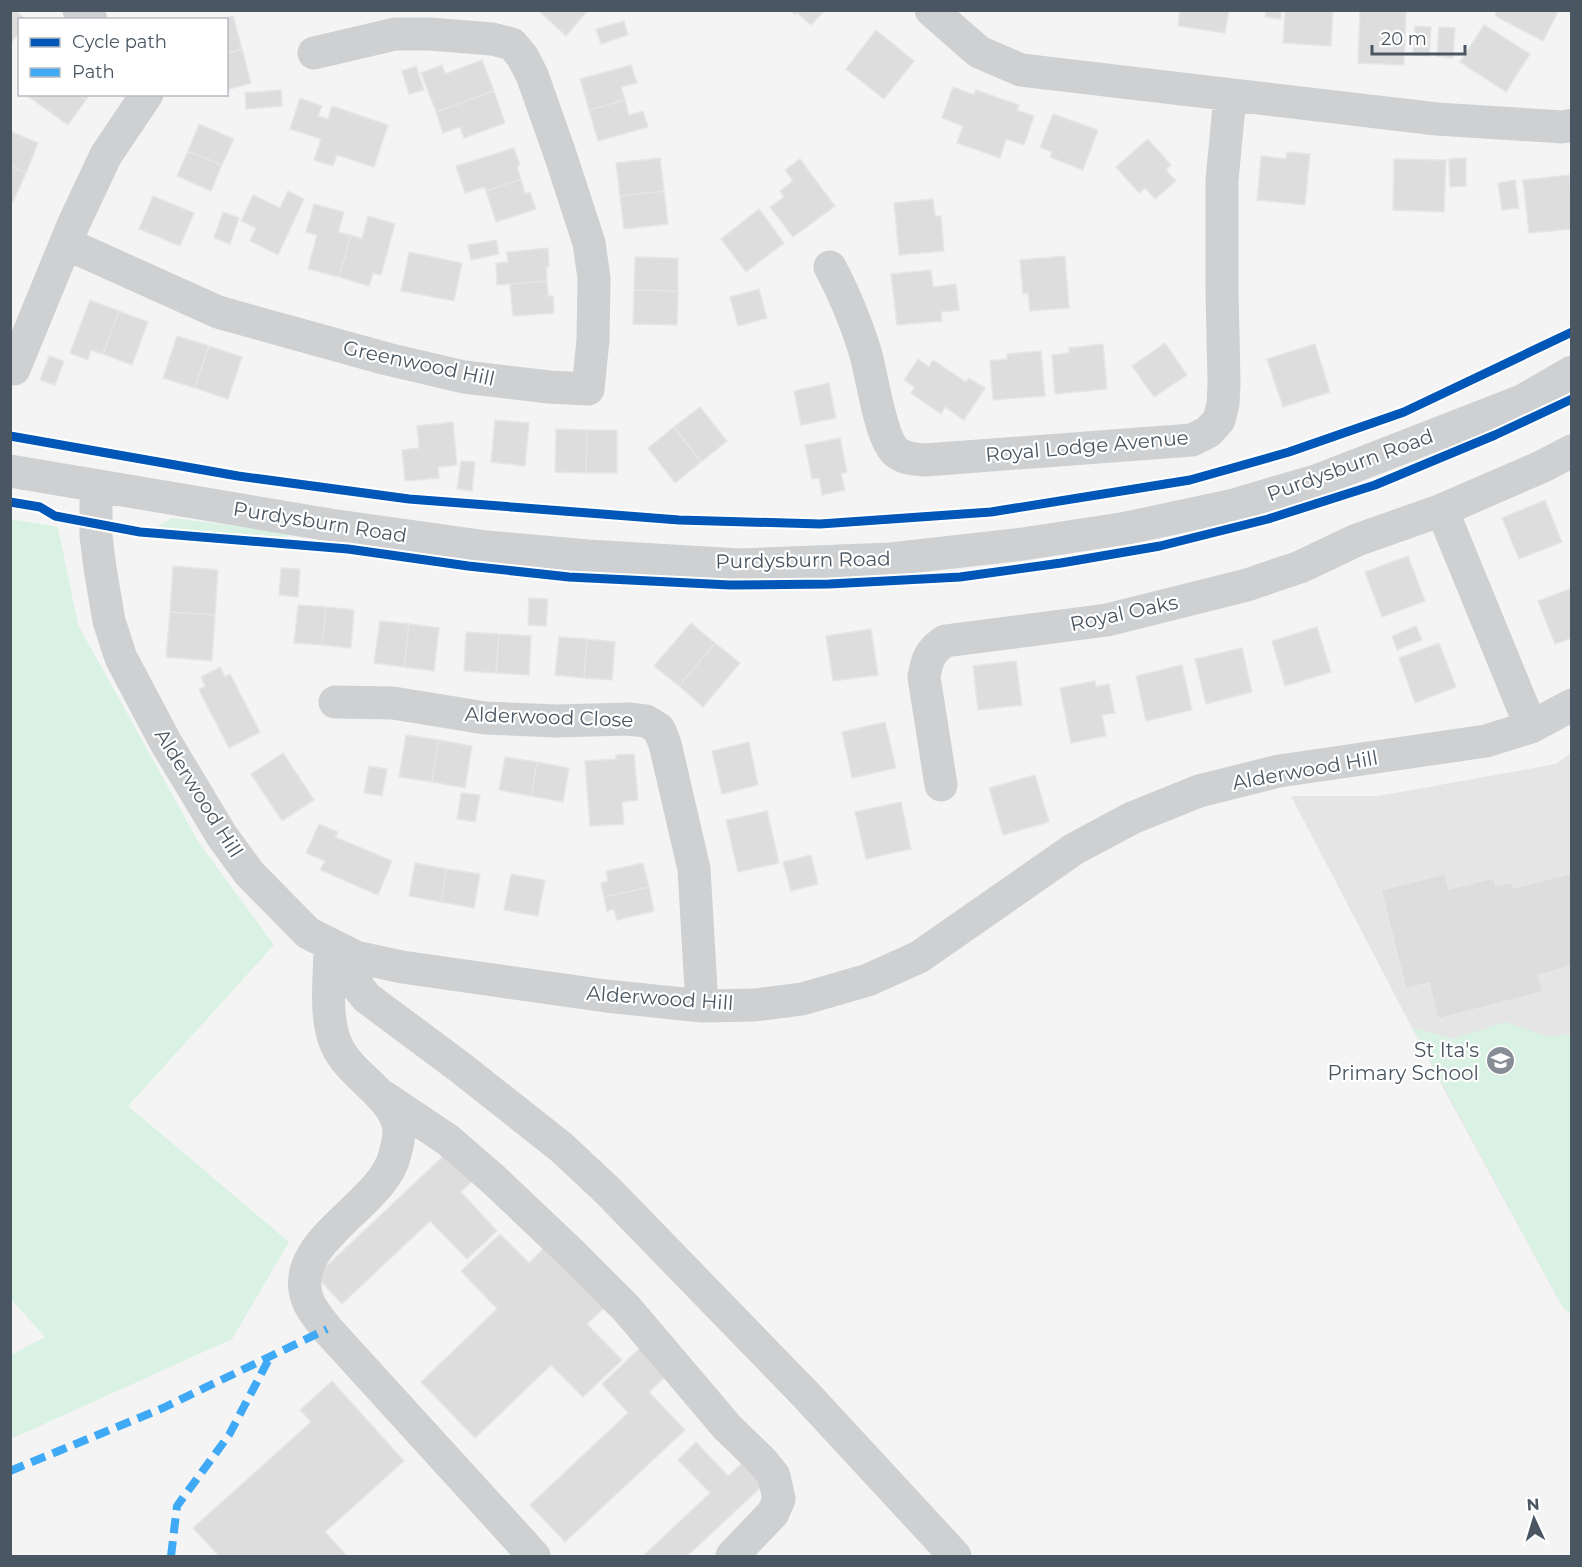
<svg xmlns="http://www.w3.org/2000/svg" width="1582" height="1567" viewBox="0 0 1582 1567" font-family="Montserrat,sans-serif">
	<rect width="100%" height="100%" fill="#f4f4f4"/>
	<path fill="#e6e5e6" d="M1571 753V1314L1563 1308 1447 1095 1291 796H1378L1556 764Z"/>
	<path fill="#d9f2e3" d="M172 518 293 533 285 537 156 528Z
		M11 519 58 527 78 625 199 843 274 945 128 1106 289 1242 232 1339 11 1439V1355L45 1337 10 1298Z
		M1505 1022 1549 1037 1571 1034V1314L1563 1308 1412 1027 1453 1039Z"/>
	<path fill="#ddddde" stroke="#e5e6e7" stroke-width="1.5" d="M10 10H15L27 20H20V32L10 44Z
		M543 10H588L566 36 541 13Z
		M791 10H825L811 25 797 13 795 15Z
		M1180 10H1229L1225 33 1178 26Z
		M1266 10H1281V19L1265 17Z
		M1285 10H1333L1331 46 1283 43Z
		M1360 10 1406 12 1404 65 1358 63Z
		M1497 10H1559L1543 41 1495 16Z
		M233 16 242 49 226 54V20H220Z
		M624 21 628 35 601 44 596 29Z
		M1484 25 1530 54 1506 92 1460 62Z
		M1415 26 1431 27 1429 56 1413 55Z
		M1439 27 1455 28 1453 58 1437 56Z
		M876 30 914 61 884 99 846 69Z
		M242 49 251 83 226 90V54Z
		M482 60 494 91 436 112 421 73 442 65 445 74Z
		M631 65 637 83 621 87 625 100 589 110 580 79Z
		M416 66 424 90 409 94 402 71Z
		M953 87 974 95 976 90 1019 105 1017 110 1034 116 1024 145 1006 139 1000 158 957 143 963 126 942 118Z
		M281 90 282 106 246 109 245 93Z
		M494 91 505 123 464 138 460 127 443 133 436 112Z
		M25 94H78L86 100 68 125Z
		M78 94H90L86 100Z
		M300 98 322 106 318 116 328 119 332 106 388 125 374 167 337 155 333 166 314 160 321 139 290 129Z
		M625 100 629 115 643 111 648 127 598 141 589 110Z
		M1053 114 1098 130 1083 170 1050 157 1052 152 1040 147Z
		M199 124 234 139 222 165 188 151Z
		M10 131 38 143 26 173 10 166Z
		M1148 139 1171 165 1166 170 1176 181 1155 199 1145 188 1139 193 1116 167Z
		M514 148 520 165 517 167 521 179 486 191 484 187 465 193 456 166Z
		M188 151 222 165 211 191 177 176Z
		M1287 152 1310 154 1305 205 1257 200 1261 156 1286 159Z
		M660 158 664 191 620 196 616 163Z
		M1466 158V186L1450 187 1449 159Z
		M800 159 835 206 793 237 770 207 784 197 780 191 793 181 785 170Z
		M1394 159 1446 160 1444 212 1393 210Z
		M10 166 26 173 13 202 10 201Z
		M1569 175 1572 201V229L1529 233 1523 180Z
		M521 179 525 194 530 192 536 209 496 222 486 191Z
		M1515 180 1519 208 1502 210 1498 183Z
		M288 191 304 199 278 255 250 241 256 228 241 221 253 195 280 208Z
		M664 191 668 224 624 229 620 196Z
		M153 196 194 213 180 246 139 229Z
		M933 199 935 216H941L944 251 899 255 894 203Z
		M314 204 344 212 338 232 351 235 339 277 308 269 317 235 306 232Z
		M759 209 784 243 746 272 721 239Z
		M223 212 239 218 230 244 214 238Z
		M368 216 395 224 381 275 373 273 369 286 339 277 351 235 362 239Z
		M496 240 499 254 471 260 468 245Z
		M548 248 549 267H546L547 281 497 285 496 263 508 262 507 252Z
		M409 252 462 263 454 301 401 291Z
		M1065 256 1069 308 1030 311 1028 293 1023 294 1020 260Z
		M635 257 678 258V291L634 290Z
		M931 270 933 287 956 284 959 310 941 312 942 321 897 325 891 274Z
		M547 281 548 296H553L554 313 513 316 510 284Z
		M759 289 767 318 738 326 730 297Z
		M634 290 678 291 677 325 633 324Z
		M90 300 119 311 103 354 91 350 88 360 70 353Z
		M119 311 148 322 132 365 103 354Z
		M177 336 209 346 195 388 163 378Z
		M1165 343 1187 375 1154 397 1132 366Z
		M1103 344 1107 389 1055 394 1052 355 1069 353V348Z
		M1315 344 1330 392 1283 407 1267 359Z
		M209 346 242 357 228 399 195 388Z
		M1041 351 1045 396 993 400 990 361 1007 359V354Z
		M49 356 64 361 55 385 40 380Z
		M918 359 929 367 933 360 966 382 969 378 985 388 964 420 945 407 941 414 911 393 915 387 904 380Z
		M829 383 836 418 801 425 794 391Z
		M700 407 727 441 701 462 674 427Z
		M495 420 529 423 525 466 491 462Z
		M453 422 457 465 438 467 439 478 405 481 402 450 419 448 417 426Z
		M674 427 701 462 675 483 648 448Z
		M556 429 587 430 586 473 555 472Z
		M587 430H617V473H586Z
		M840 438 847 472 841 474 845 490 822 495 819 478 812 479 805 445Z
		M461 461 475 462 472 491 457 489Z
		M1545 500 1562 542 1519 559 1502 518Z
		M1408 556 1425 601 1382 617 1365 572Z
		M173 566 218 570 215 615 170 612Z
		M281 568 300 569 298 597 279 595Z
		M1572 588V638L1555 644 1538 601Z
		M529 598 548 599 546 626 528 625Z
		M298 605 326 607 322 645 294 643Z
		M326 607 354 610 351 648 322 645Z
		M170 612 215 615 212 661 166 657Z
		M380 621 409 624 404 667 374 663Z
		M691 623 715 643 679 686 654 666Z
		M409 624 439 628 434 671 404 667Z
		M1416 626 1422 640 1397 650 1392 636Z
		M1317 627 1331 672 1285 686 1272 641Z
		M871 629 878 675 833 681 826 636Z
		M466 632 499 634 496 673 464 671Z
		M499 634 531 636 529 675 496 673Z
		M559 637 587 639 584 678 555 675Z
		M587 639 615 642 612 680 584 678Z
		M715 643 740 663 703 707 679 686Z
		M1439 643 1456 687 1415 703 1399 658Z
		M1242 648 1252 692 1206 704 1195 659Z
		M1016 661 1022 705 978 710 973 666Z
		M1182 665 1192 710 1146 721 1136 676Z
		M220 667 225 677 230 674 260 732 229 748 199 690 205 686 201 677Z
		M1095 681 1096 687 1109 684 1115 713 1102 715 1106 736 1071 743 1060 688Z
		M885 722 896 768 852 778 842 732Z
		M406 735 439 740 432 782 399 777Z
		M439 740 472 746 465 788 432 782Z
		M749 742 758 785 722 794 712 751Z
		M283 753 314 800 282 821 251 774Z
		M634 754 638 800 622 802 624 824 590 826 585 761 616 759V755Z
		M505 757 537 762 531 796 499 790Z
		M537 762 569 768 563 802 531 796Z
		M369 766 387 769 382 796 364 793Z
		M1035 775 1049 822 1003 835 989 788Z
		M461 793 480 795 475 822 457 819Z
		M901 802 911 849 866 859 855 812Z
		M767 811 779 863 738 872 726 820Z
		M319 824 338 832 335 837 392 861 378 895 320 870 325 861 306 853Z
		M811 855 818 884 791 891 783 862Z
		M415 863 447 869 441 902 409 896Z
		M643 863 649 887 604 897 601 883 608 881 606 871Z
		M447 869 480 874 474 908 441 902Z
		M1572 873V966L1538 975 1543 992 1438 1019 1429 983 1406 989 1381 890 1445 874 1449 889 1494 878 1496 886 1512 882 1513 888Z
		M511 874 545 880 538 916 504 910Z
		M649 887 654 911 617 920 614 909 607 911 604 897Z
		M453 1147 479 1174 461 1192 497 1231 467 1259 430 1221 342 1304 316 1276Z
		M500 1234 529 1263 548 1244 607 1305 587 1324 622 1360 583 1397 551 1365 475 1438 421 1382 497 1309 461 1271Z
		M642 1346 668 1374 649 1392 685 1430 565 1542 530 1505 628 1413 602 1384Z
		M332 1381 404 1461 325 1532 347 1556H219L193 1528 311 1422 300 1410Z
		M696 1442 728 1476 750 1456 771 1478 687 1556H643L710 1493 678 1460Z"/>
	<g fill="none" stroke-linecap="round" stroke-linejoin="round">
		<path stroke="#ced0d2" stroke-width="33" d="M79 10 91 20
			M931 10 979 52 1021 70 1437 119 1563 127 1572 125
			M67 244 218 312 387 359 464 377 549 387 588 389 593 340 594 278 589 243 560 154 532 75 522 56 512 44 492 39 430 34H395L314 53
			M830 267C844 293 855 320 864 348 872 372 879 435 895 451 903 459 915 459 925 460L1192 440 1208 432 1219 420 1223 404 1224 383 1222 290V180L1230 96
			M14 369 74 223 106 155 147 94
			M10 471 330 525 487 547 588 556 740 565 891 559 1023 544 1127 528 1230 506 1319 480 1522 401 1572 372
			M96 486V536L100 568 109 621 121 658 166 743 222 836 249 873 308 933 356 957 402 967 606 996 702 1006 755 1005 802 999 868 980 919 957 1074 849 1132 818 1199 791 1279 771 1486 741 1531 727 1572 705
			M1442 510 1541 467 1572 451
			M335 702 393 703 485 718 557 721 627 719 646 721 659 729 665 744 694 869 702 1006
			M941 785 924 677C927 659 930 651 945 641L1107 620 1247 585 1300 567 1357 540 1442 510 1531 727
			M330 945 349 976 367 998 461 1068 561 1147 608 1191 808 1397 955 1556
			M330 945C330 977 324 1015 336 1044 349 1076 397 1096 399 1131 399 1138 397 1147 395 1154 384 1206 282 1243 309 1303 313 1312 321 1321 327 1329L534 1556
			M384 1097 448 1140 493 1179 570 1252 626 1308 727 1427 763 1462 774 1476 779 1499 773 1513 732 1556"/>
		<path stroke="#3fa9f5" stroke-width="8" stroke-dasharray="15 8" stroke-linecap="butt" d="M10 1471 163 1408 327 1329
			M171 1556 177 1506 229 1435 270 1357"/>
		<defs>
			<path id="cycleway" d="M10 436 238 476 409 499 679 520 820 524 991 512 1190 480 1289 452 1404 412 1572 332
				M10 502 40 507 55 516 140 532 348 549 468 566 569 577 730 585 829 584 960 577 1061 563 1160 546 1268 519 1375 485 1495 435 1572 399"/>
		</defs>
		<use href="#cycleway" stroke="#fff" stroke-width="13"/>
		<use href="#cycleway" stroke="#0057b8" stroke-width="9"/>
	</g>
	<defs>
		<symbol id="school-disc" viewBox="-11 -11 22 22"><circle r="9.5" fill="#868d94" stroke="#fff"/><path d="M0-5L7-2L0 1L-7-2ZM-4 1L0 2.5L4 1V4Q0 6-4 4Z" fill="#fff"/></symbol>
	</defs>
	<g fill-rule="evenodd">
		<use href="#school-disc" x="1484" y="1044" width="33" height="33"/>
	</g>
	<g text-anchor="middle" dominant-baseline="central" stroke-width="4.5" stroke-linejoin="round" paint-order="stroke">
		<g font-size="20" fill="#4a5661" stroke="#fff">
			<text transform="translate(419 363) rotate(12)">Greenwood Hill</text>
			<text transform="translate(1087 446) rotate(-5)">Royal Lodge Avenue</text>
			<text transform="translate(1350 465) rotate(-20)">Purdysburn Road</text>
			<text transform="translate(320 522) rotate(9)">Purdysburn Road</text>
			<text transform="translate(803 560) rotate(-1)">Purdysburn Road</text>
			<text transform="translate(1124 613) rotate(-12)">Royal Oaks</text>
			<text transform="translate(549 717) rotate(2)">Alderwood Close</text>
			<text transform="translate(1305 770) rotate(-10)">Alderwood Hill</text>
			<text transform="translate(199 793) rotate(58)">Alderwood Hill</text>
			<text transform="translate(660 998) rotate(4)">Alderwood Hill</text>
		</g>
		<g font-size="20" fill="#4a5661" stroke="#fff" text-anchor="end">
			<text x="1479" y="1050">St Ita's<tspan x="1479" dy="23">Primary School</tspan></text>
		</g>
	</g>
	<rect width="1582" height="1567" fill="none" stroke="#4a5661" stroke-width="24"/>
	<rect x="18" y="18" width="210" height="78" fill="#ffffff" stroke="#b7bbc0" stroke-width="1.5"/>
	<rect x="30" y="38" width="30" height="9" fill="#0057b8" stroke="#b7bbc0" stroke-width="1.5"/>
	<text x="72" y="48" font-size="18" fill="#4a5661">Cycle path</text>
	<rect x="30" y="68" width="30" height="9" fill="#3fa9f5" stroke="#b7bbc0" stroke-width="1.5"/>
	<text x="72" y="78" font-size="18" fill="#4a5661">Path</text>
	<g transform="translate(1534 1519) rotate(356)" stroke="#ffffff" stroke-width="4.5" paint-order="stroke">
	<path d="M0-4.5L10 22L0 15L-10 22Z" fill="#4a5661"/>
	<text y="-9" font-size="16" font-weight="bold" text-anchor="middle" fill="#4a5661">N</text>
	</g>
	<path d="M1372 45v9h93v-9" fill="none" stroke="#4a5661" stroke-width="3"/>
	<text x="1381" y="45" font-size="18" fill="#4a5661" stroke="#ffffff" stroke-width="4.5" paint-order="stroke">20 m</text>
</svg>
